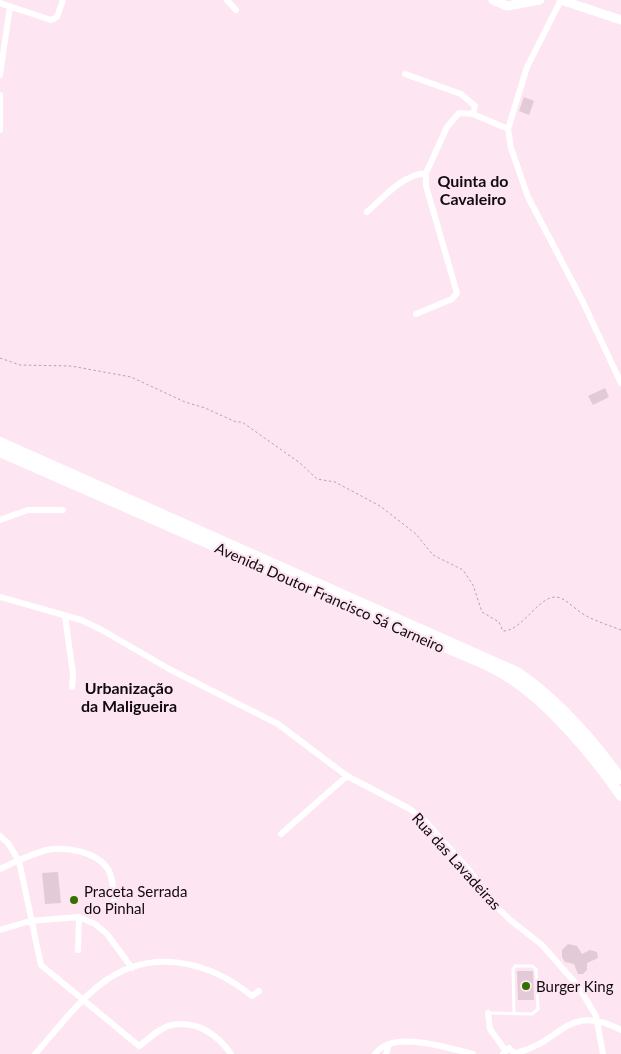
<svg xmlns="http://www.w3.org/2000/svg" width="621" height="1054" viewBox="0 0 621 1054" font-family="Lato,sans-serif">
	<rect width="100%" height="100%" fill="#fde6f2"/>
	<path fill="#e2cad6" d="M524 97 534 101 529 115 519 111Z
		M605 388 609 397 593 405 588 396Z
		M58 872 61 903 45 904 42 873Z
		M568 944 577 946 582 954 590 950 597 952 598 958 587 963V970L583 974H578L574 964 565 962 562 957V950Z
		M517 971H533L534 1000H518Z"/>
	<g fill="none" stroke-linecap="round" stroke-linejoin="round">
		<path stroke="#b5a3ad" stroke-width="1" stroke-dasharray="2.5 2.5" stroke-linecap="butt" d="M0 358 20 365 71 366 131 377 185 402 205 408 236 422H242L300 463 317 479 335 482 380 506 416 534 433 555 463 570 473 585 482 612 499 622 503 631C522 631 537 598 555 597 563 597 568 603 575 608 587 619 606 624 621 630"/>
		<path stroke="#fff" stroke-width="3" d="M488 1013 532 1014 538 1009 536 969 532 966H515L513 970 514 1014"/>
		<path stroke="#fff" stroke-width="6" d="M227 0 236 10
			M561 0 527 67 508 129 511 148 528 197 582 300 621 383
			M0 3 51 20 57 17 63 0
			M405 74 461 94 475 106 473 114
			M0 75 10 6
			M0 95V130
			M367 212C384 197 402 175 426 173
			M416 314 452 299 457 293 426 186V173L447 127 459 113 473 114 508 129
			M0 520 28 510H63
			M0 597 81 620 102 630 169 669 278 724 347 776 410 809 425 821 469 870 498 908 509 919 542 945 578 986 596 1016 603 1054
			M65 616 73 674 72 687
			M281 834 347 776
			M0 836 8 843 19 861 41 965 139 1046C149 1039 160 1027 172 1025 197 1020 218 1035 231 1054
			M0 869C15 862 31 854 47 850 66 846 97 852 108 869 114 880 113 892 114 904
			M0 930 30 921 79 917 95 924 107 934 132 968
			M78 950 79 917
			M488 1013 490 1029 505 1050
			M515 1053C561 1044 567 1001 621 1030
			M35 1054C56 1031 76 1003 101 984 149 947 208 960 252 996L259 991
			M375 1054C392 1029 448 1048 473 1054
			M386 1054 389 1044
			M503 1054 509 1048 515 1054"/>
		<path stroke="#fff" stroke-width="9" d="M493 0 507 6 540 0
			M561 0 621 20"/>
		<path stroke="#fff" stroke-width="10" d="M0 442 517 672C557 699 593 740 621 779
			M0 452 444 647C467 657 493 666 514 681 552 707 595 758 621 796"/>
	</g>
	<g fill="#356f00" stroke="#fde6f2" stroke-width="2">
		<circle cx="74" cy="900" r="5"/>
		<circle cx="526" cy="986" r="5"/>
	</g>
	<g text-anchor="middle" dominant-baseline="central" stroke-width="4.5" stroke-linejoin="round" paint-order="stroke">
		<g font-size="15" fill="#110a0e" stroke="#fde6f2">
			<text transform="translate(330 597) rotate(24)">Avenida Doutor Francisco Sá Carneiro</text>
			<text transform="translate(457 861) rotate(48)">Rua das Lavadeiras</text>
		</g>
		<g font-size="15" fill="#110a0e" stroke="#fde6f2" text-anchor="start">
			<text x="84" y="891">Praceta Serrada<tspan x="84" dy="17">do Pinhal</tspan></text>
			<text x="536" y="986">Burger King</text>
		</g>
		<g font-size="16" font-weight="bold" fill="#110a0e" stroke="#fde6f2">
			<text x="473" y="180">Quinta do<tspan x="473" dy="18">Cavaleiro</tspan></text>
			<text x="129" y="687">Urbanização<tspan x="129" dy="18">da Maligueira</tspan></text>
		</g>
	</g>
</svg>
